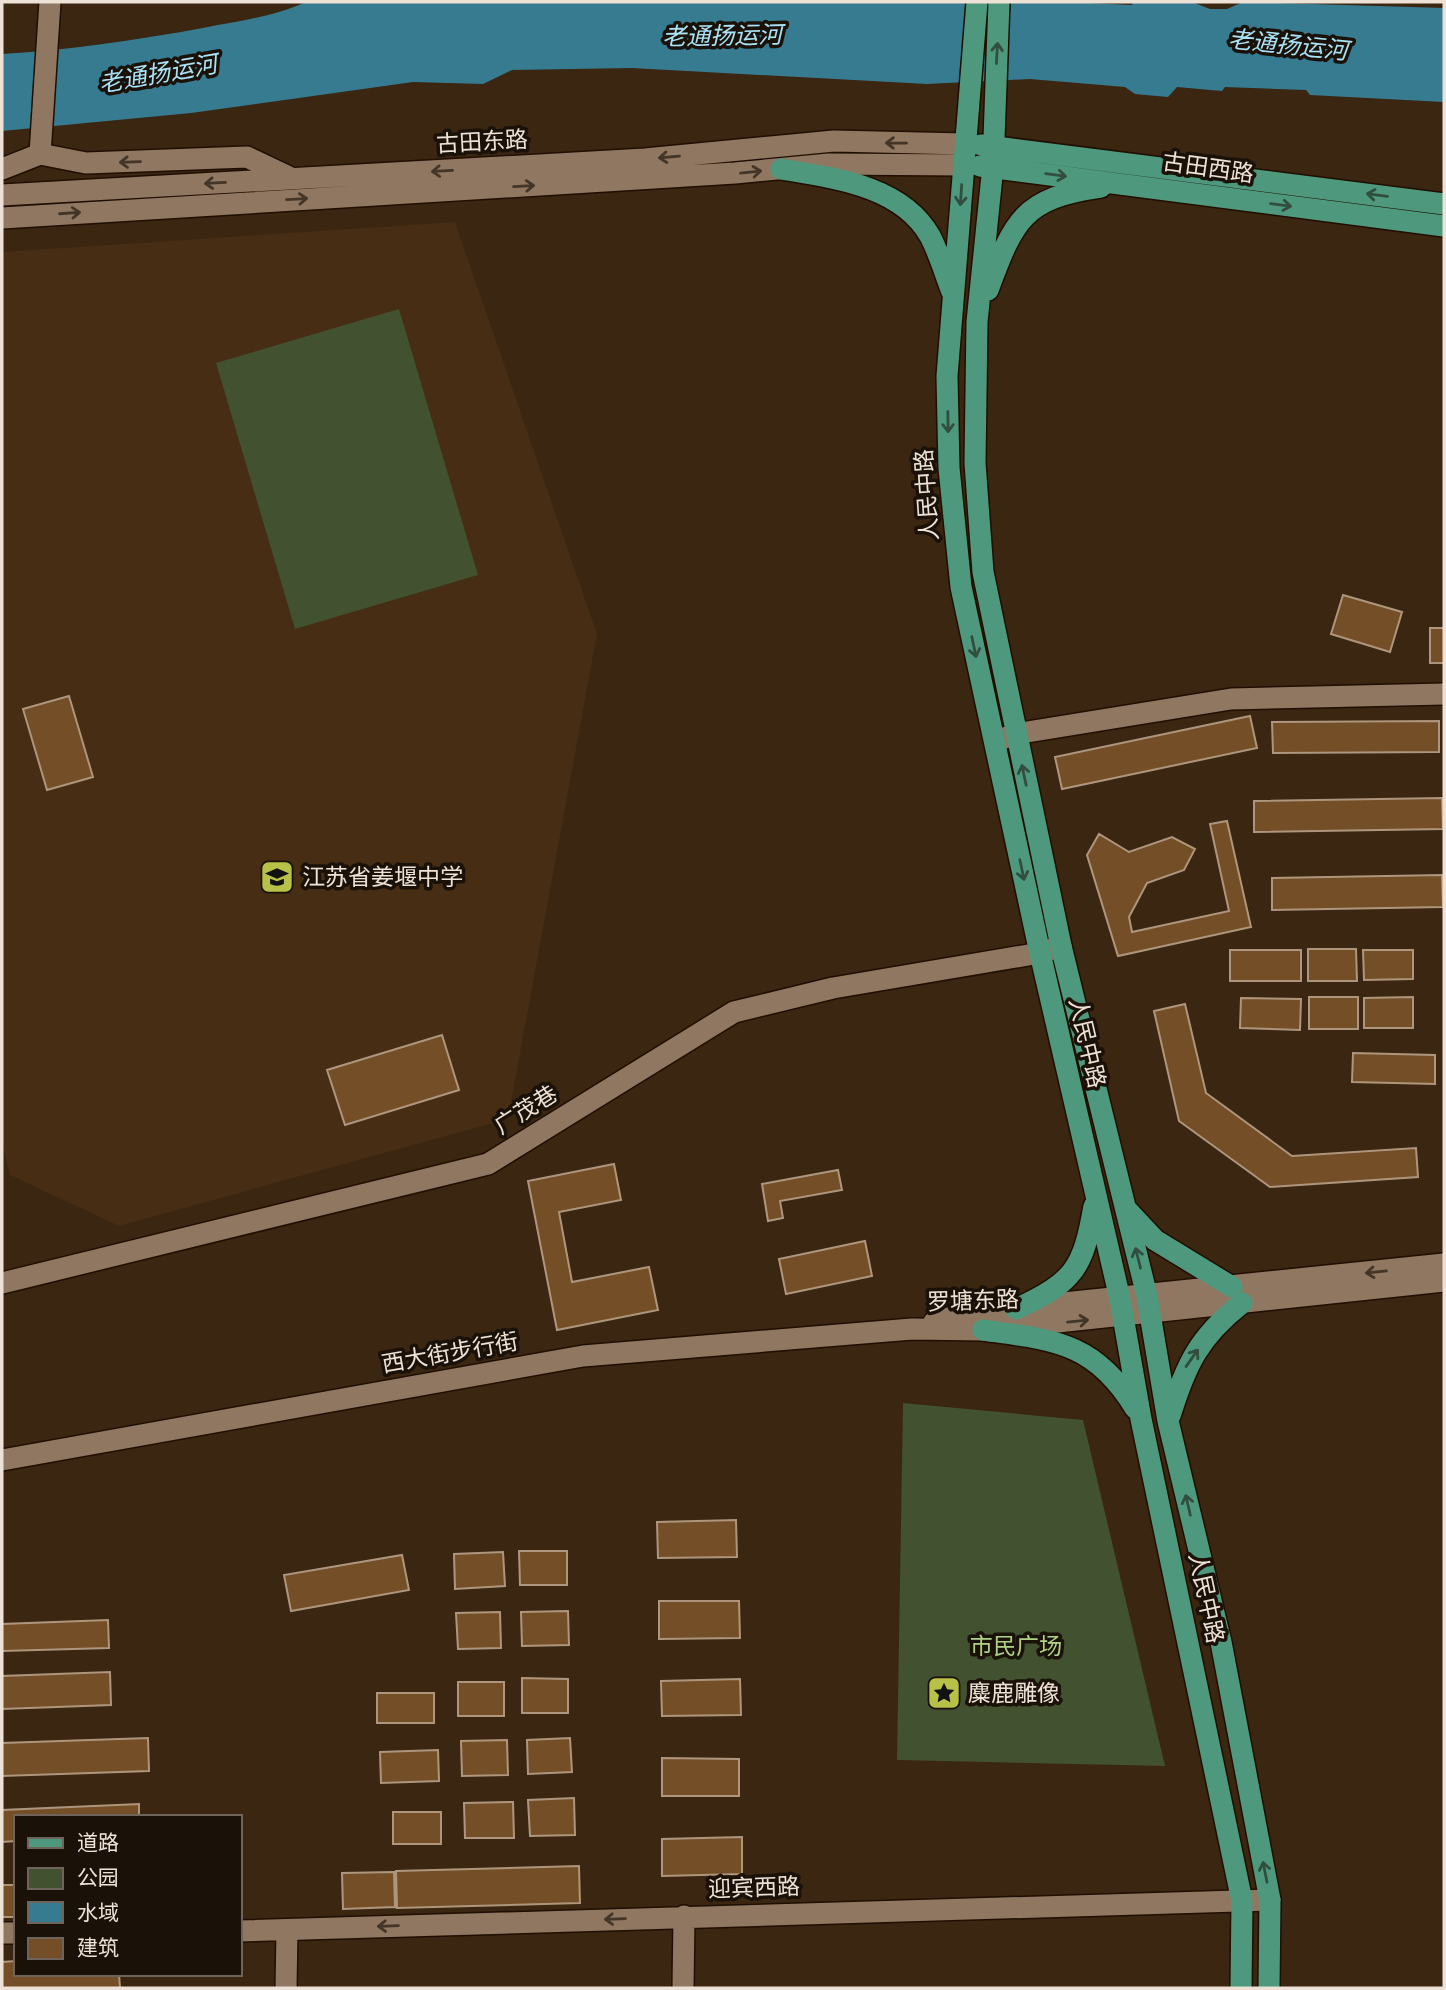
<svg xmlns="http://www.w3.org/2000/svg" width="1446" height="1990" viewBox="0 0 1446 1990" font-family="Roboto,'Noto Sans SC',sans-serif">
	<rect width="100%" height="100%" fill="#3a2611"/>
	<path fill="#462d13" d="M455 222 597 634 508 1119 119 1226 10 1175 2 1143V252Z"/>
	<path fill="#425130" d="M399 309 478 575 295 629 216 363Z
		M903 1403 1083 1420 1165 1766 897 1760Z"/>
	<path fill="#377b91" d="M306 2H1069L1132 5 1133 2H1192L1210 9H1227L1243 2 1444 8V102L1310 95 1306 90 1225 87 1222 91 1177 87 1168 97 1135 94 1125 87 1030 79 927 84 632 68 512 70 483 84 413 82 191 113 2 131V54C70 50 136 40 203 28 238 21 273 17 306 2Z"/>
	<path fill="#744e26" stroke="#ae967e" stroke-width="2" d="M1343 595 1402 612 1390 652 1331 634Z
		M1430 628H1444V663H1430Z
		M69 696 93 777 47 790 23 709Z
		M1250 716 1257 748 1062 789 1055 757Z
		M1439 721V752L1273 753 1272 722Z
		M1442 798 1443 829 1254 832V801Z
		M1227 821 1251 927 1118 956 1087 855 1099 834 1129 852 1172 837 1195 849 1184 870 1147 883 1129 917 1132 932 1229 911 1210 824Z
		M1442 875 1443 907 1272 910V878Z
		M1308 949H1356L1357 981H1308Z
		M1230 950H1301V981H1230Z
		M1363 950H1413V979L1364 980Z
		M1309 997H1358V1029H1309Z
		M1413 997V1028H1364V998Z
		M1241 998 1301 999 1300 1030 1240 1028Z
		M1185 1004 1206 1093 1292 1156 1416 1148 1418 1177 1270 1187 1179 1121 1154 1011Z
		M442 1035 459 1090 345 1125 327 1070Z
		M1353 1053 1435 1055V1084L1352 1082Z
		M614 1164 621 1200 559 1212 572 1282 649 1267 658 1310 557 1330 528 1181Z
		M838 1170 842 1190 780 1201 783 1218 768 1221 762 1184Z
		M865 1241 872 1276 786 1294 779 1259Z
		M736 1520 737 1557 658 1558 657 1522Z
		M519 1551H567V1585H520Z
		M503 1552 505 1586 455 1589 454 1554Z
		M402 1555 409 1590 291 1611 284 1575Z
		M659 1601H739L740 1638 659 1639Z
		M568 1611 569 1645 522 1646 521 1612Z
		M500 1612 501 1648 458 1649 456 1613Z
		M108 1620 109 1648 2 1651V1624Z
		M110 1672 111 1705 2 1709V1676Z
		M522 1678 568 1679V1713H522Z
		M740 1679 741 1715 662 1716 661 1681Z
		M458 1682H504V1716H458Z
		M377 1693H434V1723H377Z
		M148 1738 149 1771 2 1776V1743Z
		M570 1738 572 1772 528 1774 527 1740Z
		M507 1740 508 1775 462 1776 461 1741Z
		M438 1750 439 1781 381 1783 380 1752Z
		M662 1758 739 1759V1796H662Z
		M574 1798 575 1835 530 1836 528 1800Z
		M513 1802 514 1838H465L464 1803Z
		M139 1804V1817H16V1841L2 1842V1810Z
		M393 1812H441V1844H393Z
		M742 1837V1874L662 1876V1839Z
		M579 1866 580 1903 397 1908 396 1871Z
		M394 1872 395 1907 343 1909 342 1873Z
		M2 1885H16V1917H2Z
		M16 1961V1974H119L120 1988H2V1962Z"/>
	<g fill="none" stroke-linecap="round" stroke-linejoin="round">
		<defs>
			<path id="minor" d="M40 154 50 2
				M2 169 40 154 86 163 247 157 289 177
				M2 195 645 159 834 141 964 144
				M2 218 735 173 829 164 964 165
				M1002 739 1015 734 1231 699 1444 694
				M2 1283 488 1164 734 1012 833 988 1040 953 1061 946
				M934 1322 966 1313 1444 1264
				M2 1460 583 1356 912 1329 983 1330 1444 1281
				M240 1931 1270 1900
				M2 1933H16
				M286 1988 287 1930
				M683 1988 684 1916"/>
			<path id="major" d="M977 2 947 376 949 468 961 587 1040 953 1120 1299 1141 1419 1242 1901 1241 1988
				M999 2 993 166 977 322 975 463 983 572 1061 946 1147 1296 1168 1421 1221 1642 1270 1900 1269 1988
				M981 145 1444 204
				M980 166 1444 226
				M781 169C833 178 901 185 930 236 939 253 945 274 952 292
				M988 290C1014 220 1023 198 1101 187
				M1127 1210 1155 1240 1232 1287
				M1016 1309C1074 1282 1083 1269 1094 1206
				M983 1330C1054 1340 1095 1342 1135 1408
				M1170 1416C1186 1364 1199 1337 1242 1303"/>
		</defs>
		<use href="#minor" stroke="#200e00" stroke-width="24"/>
		<use href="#major" stroke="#200e00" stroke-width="24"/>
		<use href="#minor" stroke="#8f7761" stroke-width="21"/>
		<use href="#major" stroke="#4e997e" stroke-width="21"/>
	</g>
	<defs><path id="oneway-shaft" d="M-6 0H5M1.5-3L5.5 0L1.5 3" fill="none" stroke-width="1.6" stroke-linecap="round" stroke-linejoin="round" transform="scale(1.75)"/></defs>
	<g stroke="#314e3e">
		<use href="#oneway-shaft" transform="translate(997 53) rotate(-87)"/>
		<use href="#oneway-shaft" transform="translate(1056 175) rotate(8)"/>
		<use href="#oneway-shaft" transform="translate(961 195) rotate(94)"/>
		<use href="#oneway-shaft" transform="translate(1377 195) rotate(-173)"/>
		<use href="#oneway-shaft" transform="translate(1281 205) rotate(8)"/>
		<use href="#oneway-shaft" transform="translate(948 422) rotate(89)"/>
		<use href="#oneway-shaft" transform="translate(974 647) rotate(78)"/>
		<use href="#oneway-shaft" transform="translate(1024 775) rotate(-102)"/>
		<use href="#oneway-shaft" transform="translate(1022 870) rotate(78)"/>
		<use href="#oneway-shaft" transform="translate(1138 1258) rotate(-104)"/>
		<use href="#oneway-shaft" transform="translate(1192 1358) rotate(-55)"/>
		<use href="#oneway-shaft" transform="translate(1188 1505) rotate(-103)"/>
		<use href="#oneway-shaft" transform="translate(1265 1872) rotate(-101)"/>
	</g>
	<g stroke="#433528">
		<use href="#oneway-shaft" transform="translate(896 143) rotate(-179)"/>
		<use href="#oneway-shaft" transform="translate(669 157) rotate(175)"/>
		<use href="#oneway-shaft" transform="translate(130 162) rotate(178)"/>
		<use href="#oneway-shaft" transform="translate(442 171) rotate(177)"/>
		<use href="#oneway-shaft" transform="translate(751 172) rotate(-6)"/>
		<use href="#oneway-shaft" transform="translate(215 183) rotate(177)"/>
		<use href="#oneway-shaft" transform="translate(524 186) rotate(-3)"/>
		<use href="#oneway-shaft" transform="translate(297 199) rotate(-3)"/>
		<use href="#oneway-shaft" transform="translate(70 213) rotate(-4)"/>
		<use href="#oneway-shaft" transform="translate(1376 1272) rotate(174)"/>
		<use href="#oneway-shaft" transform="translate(1078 1321) rotate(-6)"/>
		<use href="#oneway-shaft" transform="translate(615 1919) rotate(178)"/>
		<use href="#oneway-shaft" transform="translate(388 1926) rotate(178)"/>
	</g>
	<defs>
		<symbol id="school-square" viewBox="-11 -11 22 22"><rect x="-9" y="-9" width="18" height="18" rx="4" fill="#b8c147" stroke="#1a1109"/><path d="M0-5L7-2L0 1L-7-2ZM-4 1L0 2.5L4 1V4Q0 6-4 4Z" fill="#111"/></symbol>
		<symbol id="sight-square" viewBox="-11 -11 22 22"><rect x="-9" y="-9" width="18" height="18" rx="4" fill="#b8c147" stroke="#1a1109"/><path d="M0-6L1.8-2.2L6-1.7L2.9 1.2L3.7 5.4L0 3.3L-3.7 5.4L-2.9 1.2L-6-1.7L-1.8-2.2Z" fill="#111"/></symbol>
	</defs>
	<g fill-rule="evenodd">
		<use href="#school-square" x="258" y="858" width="38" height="38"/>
		<use href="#sight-square" x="925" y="1674" width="38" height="38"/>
	</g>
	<g text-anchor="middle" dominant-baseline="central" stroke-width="7" stroke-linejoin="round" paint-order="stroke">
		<g font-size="23" fill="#eee1d5" stroke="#1a1109">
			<text transform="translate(482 142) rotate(-3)">古田东路</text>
			<text transform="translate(1208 168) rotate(8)">古田西路</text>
			<text transform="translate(927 495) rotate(-94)">人民中路</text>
			<text transform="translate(1087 1043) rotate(77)">人民中路</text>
			<text transform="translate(526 1110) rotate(-32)">广茂巷</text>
			<text transform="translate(973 1301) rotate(-2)">罗塘东路</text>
			<text transform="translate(450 1353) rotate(-10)">西大街步行街</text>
			<text transform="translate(1206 1598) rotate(78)">人民中路</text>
			<text transform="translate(754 1888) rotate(-2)">迎宾西路</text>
		</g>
		<g font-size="23" fill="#eee1d5" stroke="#1a1109" text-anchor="start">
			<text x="302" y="877">江苏省姜堰中学</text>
			<text x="968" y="1693">麋鹿雕像</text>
		</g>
		<g font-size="23" fill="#afd186" stroke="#1a1109">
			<text x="1016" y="1646">市民广场</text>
		</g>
		<g font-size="24" font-style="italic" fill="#aae2f6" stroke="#1a1109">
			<text transform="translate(722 36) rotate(-1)">老通扬运河</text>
			<text transform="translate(1288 45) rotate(6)">老通扬运河</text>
			<text transform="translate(158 74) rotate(-10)">老通扬运河</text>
		</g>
	</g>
	<rect width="1446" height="1990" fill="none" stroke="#eee1d5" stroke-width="7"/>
	<rect x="14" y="1815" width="228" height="161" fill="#1a1109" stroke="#6f645b" stroke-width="2"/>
	<rect x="28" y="1838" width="35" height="10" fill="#4e997e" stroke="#6f645b" stroke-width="2"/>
	<text x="77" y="1850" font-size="21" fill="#eee1d5">道路</text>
	<rect x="28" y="1868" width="35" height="21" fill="#425130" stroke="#6f645b" stroke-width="2"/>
	<text x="77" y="1885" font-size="21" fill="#eee1d5">公园</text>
	<rect x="28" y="1902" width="35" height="21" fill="#377b91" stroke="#6f645b" stroke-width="2"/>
	<text x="77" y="1920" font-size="21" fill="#eee1d5">水域</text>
	<rect x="28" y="1938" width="35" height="21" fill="#744e26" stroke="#6f645b" stroke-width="2"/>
	<text x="77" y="1955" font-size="21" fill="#eee1d5">建筑</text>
</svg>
